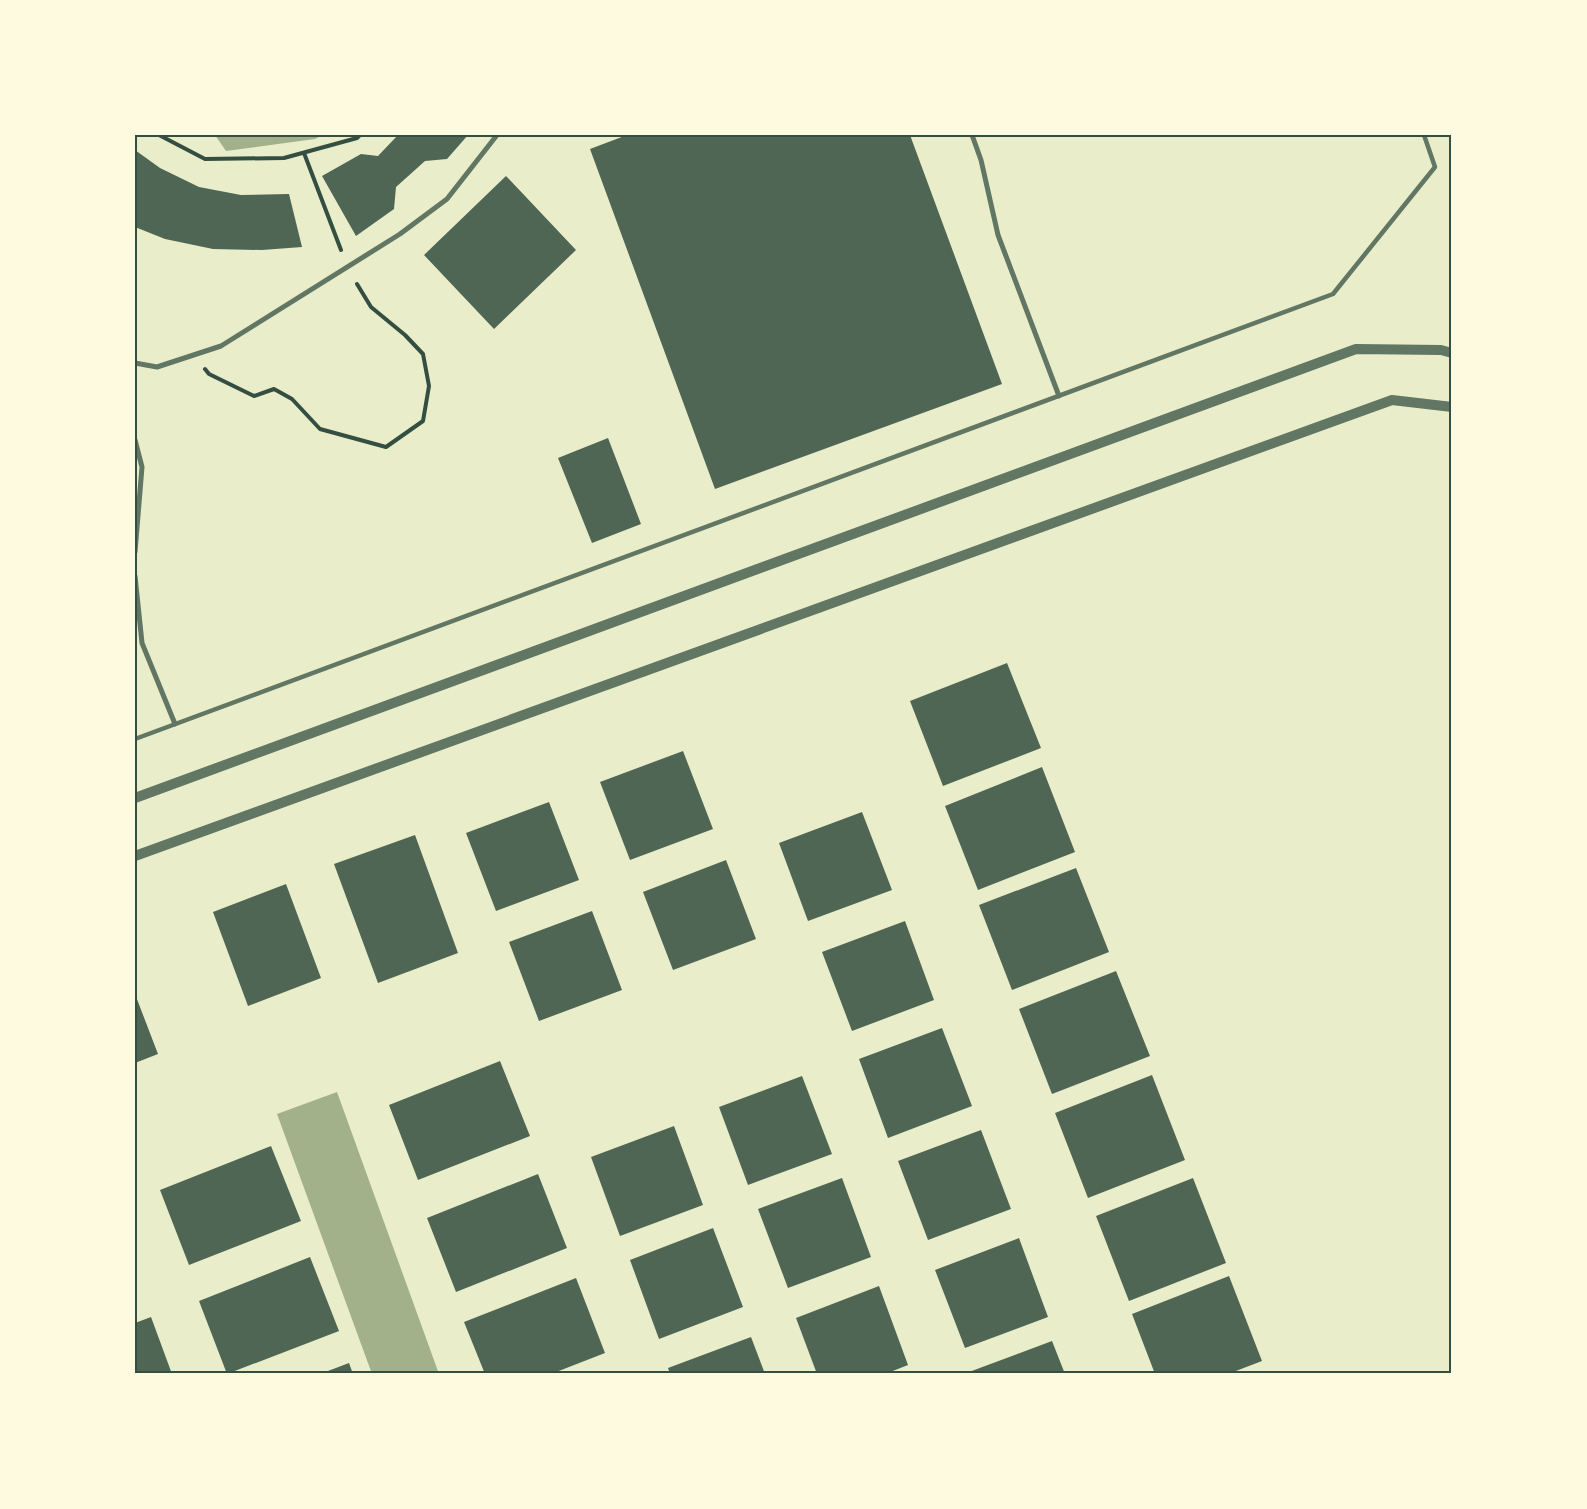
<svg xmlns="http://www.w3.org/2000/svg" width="1587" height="1509" viewBox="0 0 1587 1509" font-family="Overpass,sans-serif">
	<rect width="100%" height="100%" fill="#e9edc9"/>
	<path fill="#a3b18a" d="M215 135H323L315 139 226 151Z
		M337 1092 439 1374H372L277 1114Z"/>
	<path fill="#4f6655" d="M398 135H468L447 159 425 161 396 187 394 209 356 236 322 176 361 154 378 156Z
		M627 135H910L1002 384 715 489 590 149Z
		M135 150 160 168 199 187 241 195 289 194 302 247 262 250 213 249 165 239 135 227Z
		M506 176 576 250 494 329 424 255Z
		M608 438 641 524 592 543 558 458Z
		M1007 663 1041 748 943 786 910 701Z
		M683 751 713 829 630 860 600 782Z
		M1042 767 1075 852 978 890 945 806Z
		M549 802 579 880 496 911 466 833Z
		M862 812 892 890 808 921 779 843Z
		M415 835 458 953 378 983 334 864Z
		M726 860 756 939 673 970 643 892Z
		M1076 868 1109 952 1012 990 979 905Z
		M286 884 321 978 248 1006 213 912Z
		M592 911 622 990 539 1021 509 942Z
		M905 921 934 1000 852 1031 822 952Z
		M1116 971 1150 1056 1052 1094 1019 1009Z
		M135 994 158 1054 135 1063Z
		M942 1028 972 1106 888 1138 859 1059Z
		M500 1061 530 1136 418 1180 389 1105Z
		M1152 1075 1185 1160 1088 1198 1055 1113Z
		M802 1076 832 1154 748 1185 719 1107Z
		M674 1126 703 1205 620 1236 591 1157Z
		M981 1130 1011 1209 928 1240 898 1161Z
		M271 1146 301 1221 189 1265 160 1190Z
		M538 1174 567 1248 456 1292 427 1218Z
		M842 1178 871 1257 788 1288 758 1209Z
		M1193 1178 1226 1263 1129 1301 1096 1216Z
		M713 1228 743 1307 659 1339 630 1260Z
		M1019 1238 1048 1317 965 1348 935 1270Z
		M310 1257 339 1331 227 1374 199 1301Z
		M1229 1276 1262 1361 1228 1374H1155L1132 1314Z
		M576 1278 605 1353 551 1374H485L464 1322Z
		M879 1286 908 1365 885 1374H817L796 1318Z
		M151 1317 172 1374H135V1323Z
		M751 1337 765 1374H670L668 1368Z
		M1052 1341 1065 1374H970L969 1372Z
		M349 1363 353 1374H320Z"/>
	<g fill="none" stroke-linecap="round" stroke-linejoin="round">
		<path stroke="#344e41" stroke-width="4" d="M159 135 205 159 284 158 357 138 360 135
			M304 153 341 250
			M205 369 209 374 254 396 274 389 292 399 320 429 386 447 423 421 429 386 423 354 405 335 371 307 357 284"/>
		<path stroke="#617663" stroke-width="4.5" d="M135 739 1333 294 1435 167 1424 135"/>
		<path stroke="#617663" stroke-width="5" d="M972 135 981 160 998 235 1059 396
			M135 363 157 367 221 346 400 234 447 199 497 135
			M135 440 142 467 135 552
			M135 576 142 643 175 724"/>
		<path stroke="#617663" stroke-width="10" d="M135 798 1356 349 1441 350 1452 353
			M135 856 1392 400 1452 407"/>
	</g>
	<rect width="1587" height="1509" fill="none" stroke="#fefae0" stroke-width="273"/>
	<rect x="136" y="136" width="1314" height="1236" fill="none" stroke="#344e41" stroke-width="2"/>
</svg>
